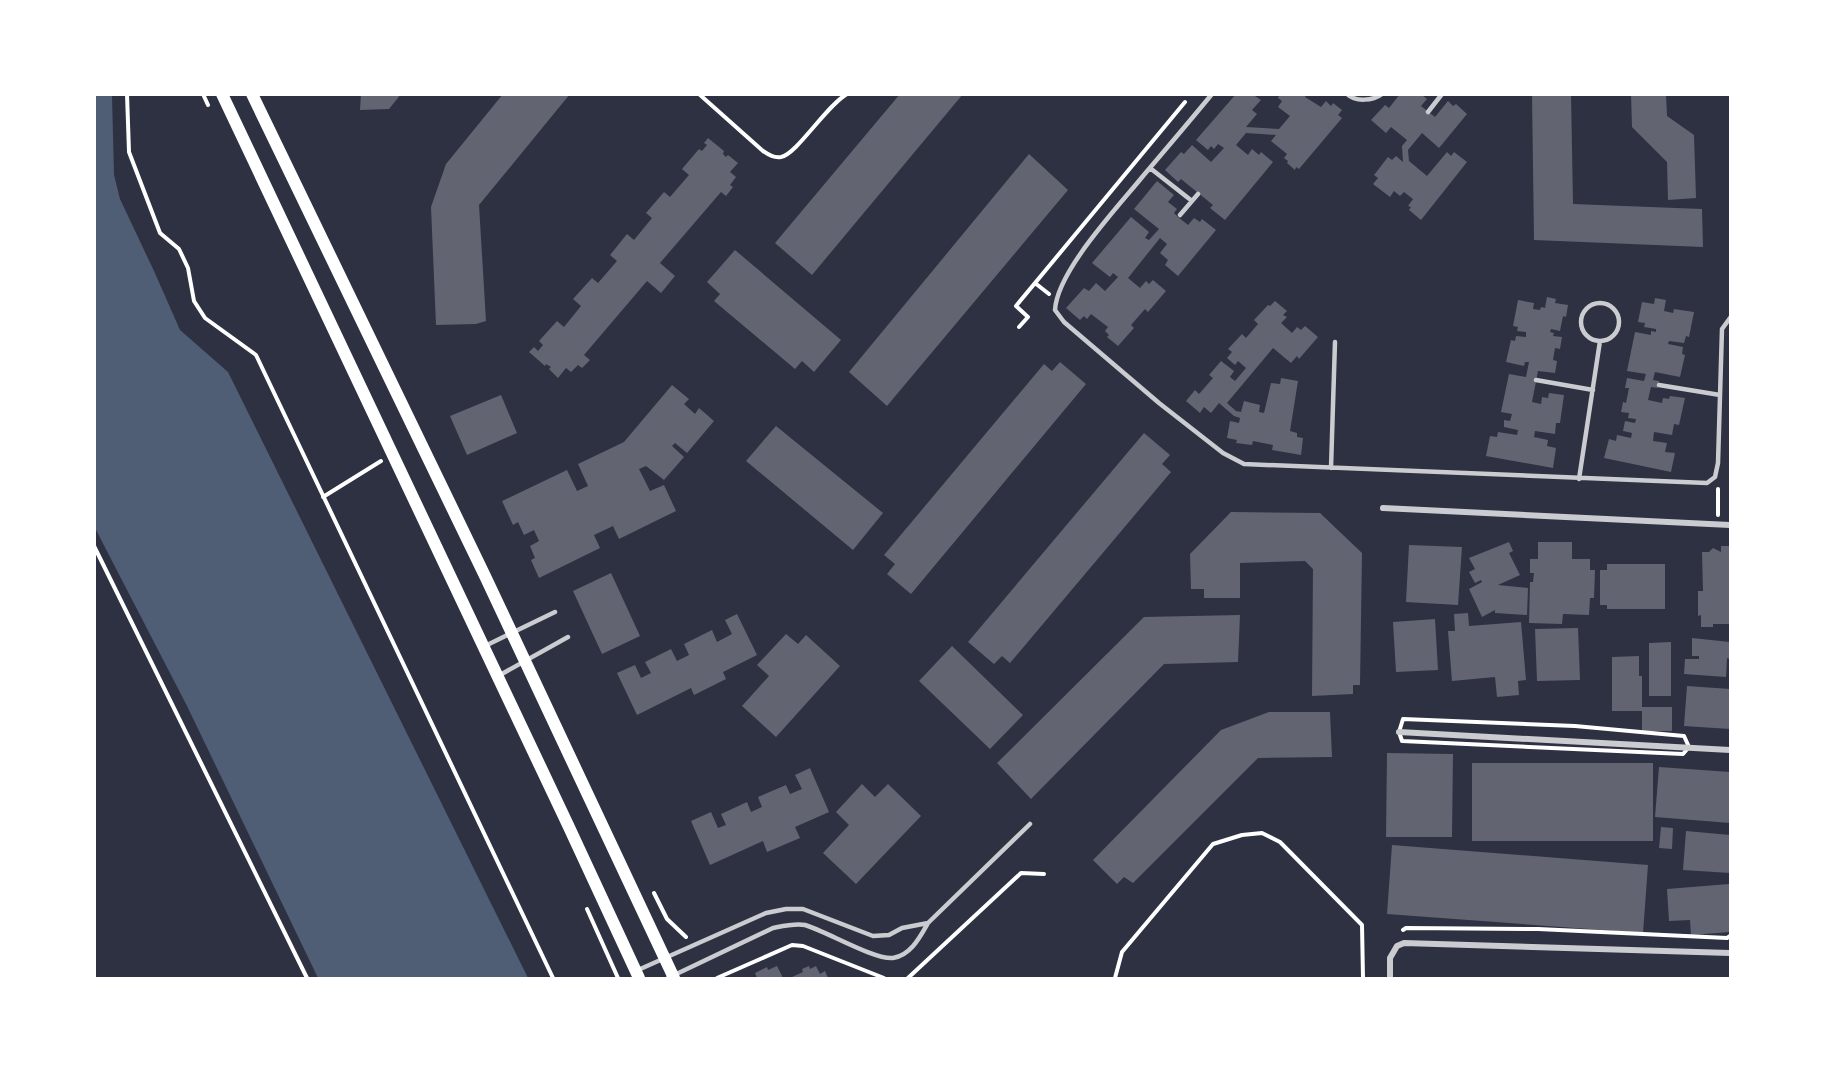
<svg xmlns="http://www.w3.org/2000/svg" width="1825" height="1073" viewBox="0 0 1825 1073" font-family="Barlow,sans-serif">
	<rect width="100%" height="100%" fill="#2d3142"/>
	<path fill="#4f5d75" d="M112 95 114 175 120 199 154 271 180 330 228 372 528 978H318L187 706 95 528 94 95Z"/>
	<path fill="#626471" d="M361 94H401L389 109 360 110Z
		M503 94H570L479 205 486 321 476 324 436 325 431 207 446 164Z
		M900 94H963L812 275 775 243Z
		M1236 94H1256L1255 96 1261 100 1252 110 1257 114 1246 127 1279 129 1290 116 1278 107 1282 101 1278 98 1280 94H1307L1305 97 1321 107 1326 101 1331 106 1333 103 1342 110 1338 115 1342 118 1299 169 1296 167 1295 170 1287 163 1288 161 1284 158 1287 154 1271 141 1276 135 1246 133 1236 145 1248 155 1252 149 1259 155 1261 152 1273 162 1225 220 1210 208 1213 205 1181 179 1178 182 1165 170 1181 152 1184 154 1192 145 1211 162 1224 148 1218 144 1214 149 1211 146 1208 150 1196 140Z
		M1400 94H1421L1427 99 1421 106 1435 117 1448 101 1453 106 1456 104 1467 114 1439 148 1422 133 1408 150 1409 161 1427 176 1447 152 1451 156 1454 152 1467 162 1421 220 1409 210 1411 207 1408 206 1413 199 1404 192 1400 196 1394 191 1390 197 1373 184 1378 178 1374 175 1388 157 1392 160 1396 156 1403 162 1402 146 1407 140 1391 127 1386 133 1371 120 1385 105 1389 108Z
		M1532 94H1571L1573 204 1702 209 1703 247 1534 240Z
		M1631 94H1666L1667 116 1694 135 1696 198 1668 200 1667 162 1632 127Z
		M708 138 724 151 723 154 726 157 728 155 738 163 730 172 736 177 730 185 733 187 726 196 721 192 660 263 675 276 661 293 647 281 584 355 590 360 582 368 578 365 571 372 566 368 558 378 549 369 551 367 546 364 545 366 529 352 534 347 538 351 543 345 539 341 557 321 564 327 581 306 573 299 592 278 598 283 617 261 610 255 627 234 634 240 652 218 646 213 664 192 670 197 689 175 682 169 699 149 702 151 707 145 704 143Z
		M1029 154 1068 190 887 406 849 372Z
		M1157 181 1174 195 1168 202 1177 209 1174 213 1178 217 1188 225 1194 218 1200 222 1202 219 1216 230 1178 276 1165 265 1168 260 1160 253 1167 244 1160 238 1128 278 1140 288 1146 281 1149 284 1153 280 1166 291 1148 312 1145 309 1131 325 1134 328 1118 346 1107 337 1109 335 1105 331 1108 327 1091 314 1087 319 1084 316 1080 320 1066 308 1084 288 1089 291 1096 283 1105 291 1118 277 1113 273 1110 277 1092 263 1131 217 1149 232 1145 238 1149 240 1159 229 1134 209Z
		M735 250 841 340 814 372 802 361 795 369 714 301 720 294 707 282Z
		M1547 297 1556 299 1555 303 1568 305 1566 317 1563 316 1560 331 1551 329 1550 332 1554 333 1553 336 1562 337 1560 349 1555 348 1553 360 1557 361 1555 373 1538 371 1532 402 1541 404 1542 397 1548 398 1549 393 1564 395 1560 423H1556L1555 434 1535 431 1534 437 1548 440 1547 446 1556 448 1553 468 1486 456 1490 436 1497 437 1498 432 1517 435 1518 430 1504 427V420L1510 421 1512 414 1501 412 1509 374 1526 377 1529 362H1525L1524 366 1506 362 1511 340 1515 341 1516 336 1526 337V332L1517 331 1518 327 1513 326 1518 300 1534 303 1533 309 1540 310 1541 307 1545 308Z
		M1655 298 1666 300 1664 311 1673 313 1674 309 1694 312 1689 337 1686 336 1684 343 1669 341 1668 344 1683 347 1682 354 1685 355 1680 377 1655 372 1653 380 1659 381V385L1658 388 1651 387 1648 400 1662 403 1663 398 1669 399 1670 396 1685 398 1679 425 1674 424 1672 435 1654 432 1653 441 1667 443 1665 452 1675 453 1671 472 1604 458 1609 439 1616 441 1617 435 1631 438 1632 433 1623 431 1625 421 1635 423 1636 419 1628 418 1629 413 1621 412 1623 402 1626 403 1629 388H1625L1627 378 1644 381 1646 374 1627 371 1635 332 1651 335V331L1656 332V329L1644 327 1645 323 1638 322 1642 302 1654 304Z
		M1275 301 1287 311 1283 315 1287 317 1281 323 1292 333 1297 327 1301 330 1305 326 1318 337 1299 359 1297 356 1291 363 1273 348 1227 403 1236 411 1241 412 1244 401 1260 405 1259 412 1264 413 1271 383 1280 384 1281 378 1298 381 1290 431 1297 433V437L1303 438 1301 455 1272 450 1273 445 1253 441 1252 445 1236 443 1237 440 1227 438 1230 421 1239 423 1240 418 1234 416 1219 403 1211 413 1204 407 1200 413 1186 401 1195 390 1199 394 1213 378 1209 375 1221 361 1234 371 1230 377 1235 381 1246 368 1238 361 1235 365 1227 358 1232 352 1228 349 1242 334 1246 338 1258 324 1254 320 1268 305 1270 306Z
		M1060 362 1086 384 911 594 887 574 895 564 884 555 1044 364 1052 371Z
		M672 385 689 399 684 404 695 414 699 408 714 421 687 453 675 443 672 446 684 457 664 480 646 466 639 469 650 491 664 485 676 511 619 539 613 526 594 535 600 548 539 578 531 560 535 558 530 546 539 541 534 530 524 535 518 522 513 525 502 501 567 470 577 491 588 486 578 464 624 442Z
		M501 395 517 433 467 455 450 416Z
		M776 426 883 513 853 550 746 461Z
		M1144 433 1170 455 1162 464 1171 472 1010 663 1002 656 994 664 968 642Z
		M1231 512 1320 513 1362 553 1360 685H1353V694L1312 696 1313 569 1305 561 1240 563V598H1204V589H1191L1190 554Z
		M1509 542 1513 551 1509 553 1520 575 1498 585 1528 588 1527 615 1495 613V610L1482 617 1469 589 1482 582 1481 580 1475 583 1469 572 1475 569 1469 558Z
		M1538 542H1572V559H1590V570H1595L1594 598H1590L1589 615 1563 614 1562 624 1529 623 1530 582H1533L1534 573H1530V559H1538Z
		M1409 545 1462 547 1458 605 1406 602Z
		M1721 546H1729L1730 624H1713V627H1701V615L1698 616V591H1703L1702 552H1709L1713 548 1721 552Z
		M1607 564H1665V609H1607V605H1600V570H1607Z
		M611 573 640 636 602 654 573 591Z
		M1468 613 1469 626 1521 622 1526 680 1518 681 1519 695 1497 697 1495 677 1452 681 1448 631H1455L1454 614Z
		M737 614 757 655 723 672 726 679 694 695 691 688 637 715 617 673 635 665 641 678 651 673 645 662 671 649 677 661 689 655 684 644 712 630 717 642 732 634 725 620Z
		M1240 615 1238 662 1164 664 1031 799 997 763 1144 617Z
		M1435 619 1438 670 1396 672 1393 622Z
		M1578 628 1580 680 1537 681 1535 629Z
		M786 634 798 644 806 635 840 666 776 737 742 706 769 676 757 665Z
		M1692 638 1730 642V659L1727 658 1726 677 1684 674 1685 659H1699V656H1692Z
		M1671 642V696H1649V643Z
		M952 646 1023 715 990 749 919 681Z
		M1639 656V676H1642V707H1672V731H1642V711H1612V657Z
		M1687 686 1730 689V729L1684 726Z
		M1269 712H1330L1332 757 1258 758 1133 883 1124 877 1117 884 1093 860 1221 730Z
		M1387 753 1453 754 1452 837H1386Z
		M1472 763H1653V841H1472Z
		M1659 767 1730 772V823L1655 817Z
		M810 768 829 812 795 827 800 838 767 852 763 841 710 865 691 821 711 812 718 828 726 825 721 814 747 802 751 812 762 807 758 797 786 785 790 794 802 789 795 775Z
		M862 784 875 797 888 784 921 816 856 884 823 853 849 825 836 812Z
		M1661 827 1673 828 1672 849 1659 848Z
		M1686 831 1730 835V873L1683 870Z
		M1392 845 1648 865 1643 933 1387 914Z
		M1729 884 1730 932 1691 935 1690 920 1669 921 1667 889Z
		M777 966 783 978H757L755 973 767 967 768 970Z
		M809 966 810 969 816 966 820 974 825 971 828 978H793L792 977 803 972 802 969Z"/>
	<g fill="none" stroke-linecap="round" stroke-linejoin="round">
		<path stroke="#fff" stroke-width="4" d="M127 94 129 152 160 233 179 249 188 268 194 301 205 318 256 355 553 978
			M203 94 208 105
			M699 94 763 151C769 155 774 158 781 157 797 154 826 106 847 94
			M1035 283 1049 294
			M1019 327 1028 317 1016 306 1185 102
			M323 497 381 461
			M1718 515V489
			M94 546 307 978
			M1403 719 1575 726 1684 736 1689 747 1683 754 1402 741 1399 732Z
			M654 893 667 919 686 937
			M587 909 618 978
			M1403 930 1406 928 1538 929 1727 938 1730 936
			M717 978 792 945 803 946 884 978
			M908 978 1021 873 1044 874
			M1115 978 1122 952 1213 844 1242 835 1262 833 1280 842 1362 925 1363 978"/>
		<path stroke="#caccd0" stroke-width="4.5" d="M1212 94C1189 122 1166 149 1143 176 1118 207 1057 271 1055 310L1064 322 1159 403 1223 453 1244 464 1707 483 1715 477 1718 463 1722 329 1730 318
			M1347 94C1355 102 1373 101 1382 94
			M1428 112 1442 94
			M1150 168 1192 201
			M1180 215 1198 194
			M1581 322a19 19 0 1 1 38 0a19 19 0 1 1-38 0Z
			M1536 380 1593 390
			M1659 385 1720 395
			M1331 468 1335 342
			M1579 479 1600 341
			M485 646 555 612
			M500 675 568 637
			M638 970 766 913 786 909H803L873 936 889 935 902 928 928 923
			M668 978 773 928C783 926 795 923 805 925 826 931 874 960 893 958 911 955 920 937 928 923L1030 824"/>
		<path stroke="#caccd0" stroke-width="6" d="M1383 508 1730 525
			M1399 732 1730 750
			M1390 978V958L1397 946 1404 943 1730 953"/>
		<path stroke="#fff" stroke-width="12" d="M222 94 568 825 639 978
			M252 94 485 576 674 978"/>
	</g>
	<rect width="1825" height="1073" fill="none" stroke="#ffffff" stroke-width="192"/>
</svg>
